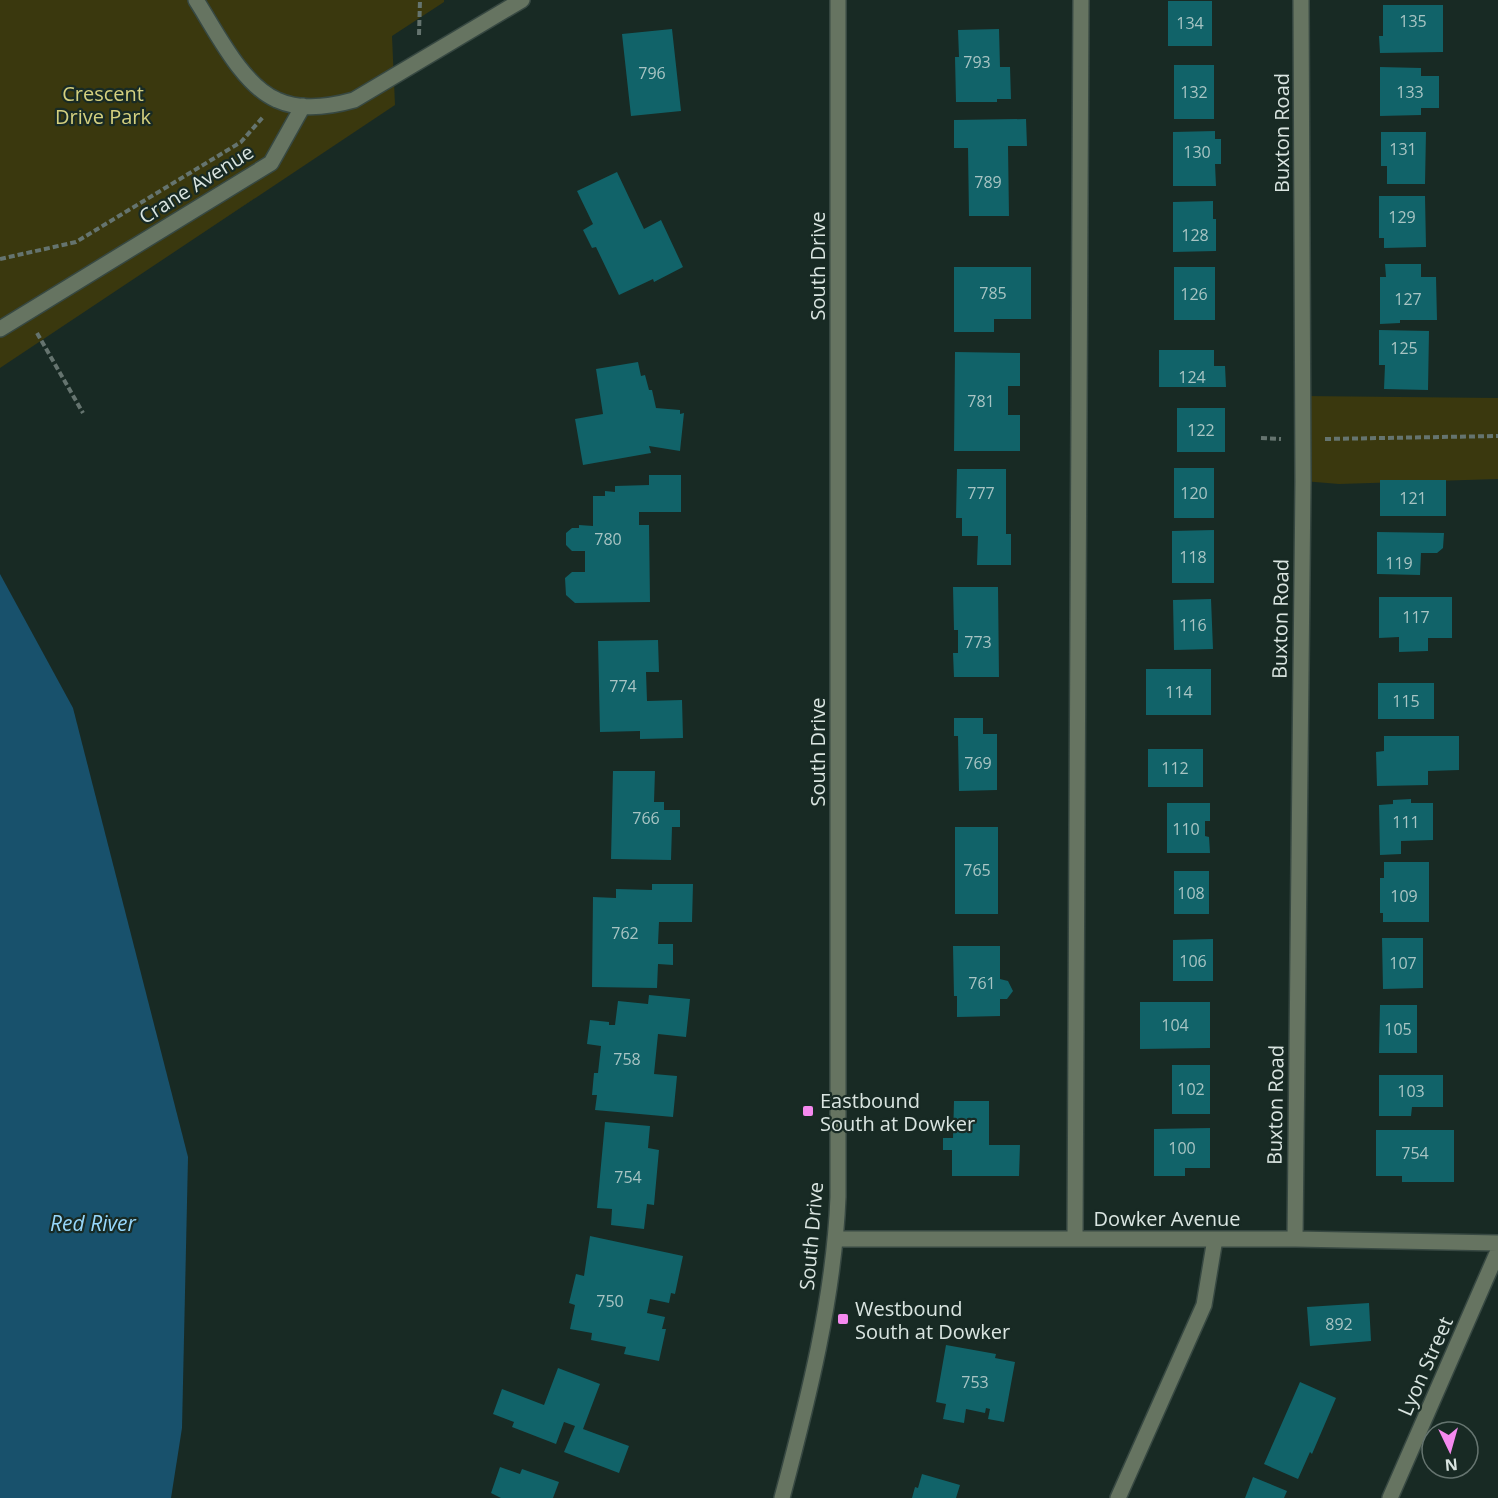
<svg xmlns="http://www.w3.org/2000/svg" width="1498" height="1498" viewBox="0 0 1498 1498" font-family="'Open Sans',sans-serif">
	<rect width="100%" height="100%" fill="#182a24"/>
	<path fill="#3a380e" d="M0 0H444V2L392 36 395 105 0 368Z
		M1303 396 1498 398V479L1339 484 1303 481Z"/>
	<path fill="#18516c" d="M0 574 73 708 188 1157 182 1428 171 1498H0Z"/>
	<path fill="#116369" d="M1168 1H1212V46H1168Z
		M1383 5H1443V52L1380 53 1379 36H1383Z
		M672 29 681 111 631 116 622 34Z
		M999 29 1000 67H1010L1011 99H997V102H956L955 57H959L958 30Z
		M1174 65H1214V119H1174Z
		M1380 67 1421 68V76H1439V108H1421V115L1380 116Z
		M1026 119 1027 146H1008L1009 216H969L968 148H954V120Z
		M1215 131V139H1221V164H1215L1216 186H1173V132Z
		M1381 132H1426L1425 184H1387V166H1381Z
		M617 172 644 229 661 220 683 267 654 282 653 279 619 295 596 247 592 248 583 230 593 224 577 191Z
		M1379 196H1425L1426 247 1384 248V238H1379Z
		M1213 201V219H1216V251L1173 252V202Z
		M1385 264H1421V277H1436L1437 320H1400V323L1380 324V277H1386Z
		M954 267H1031V319H994V332H954Z
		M1174 267H1215V320H1174Z
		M1379 330 1429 331 1428 390 1384 389 1385 365H1379Z
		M1159 350H1214V366H1225L1226 387H1159Z
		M955 352 1020 353V386H1008V415H1020V451H954Z
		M638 362 641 376 645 375 649 390H652L656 408 680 410V414L684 413 680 451 649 446 651 453 583 465 575 419 603 414 596 369Z
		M1177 408H1225V452H1177Z
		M1174 468H1214V518H1174Z
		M957 469H1006V534H1011V565H977L978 536H962V518H956Z
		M649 475H681V512H639V525H649L650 602 575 603 566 595 565 578 572 572H585V551H572L566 545V533L572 528H579V525L593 526V496H605V491L615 492V486L649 485Z
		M1380 480H1446V516H1380Z
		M1214 530V583H1172V531Z
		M1377 532 1444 533 1443 548 1437 553H1421L1420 575 1377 574Z
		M953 587H998L999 677H954L953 653H958V630H954Z
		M1379 597H1452V638H1428V651L1399 652V637L1379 638Z
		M1211 599 1213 649 1174 650 1173 600Z
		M658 640 659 672H646L647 701 682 700 683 738 640 739V731L600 732 598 641Z
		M1146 669H1211V715H1146Z
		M1378 683H1434V719H1378Z
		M954 718H983V734H997V790L959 791 958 736H954Z
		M1384 736H1459V770L1428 771V785L1377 786 1376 752 1384 751Z
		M1148 749H1203V787H1148Z
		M613 771H655L654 802H664V810H680V827H672L671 860 611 859Z
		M1411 799V803H1433V840L1401 841V854L1380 855 1379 805 1393 804V800Z
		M1167 803H1210V821H1205V836L1209 837 1210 853H1167Z
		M955 827H998V914H955Z
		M1384 862H1429V922H1383V913H1380V878H1384Z
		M1174 871H1209V914H1174Z
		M652 884H693L692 922H659L658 944H673V965L658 964 657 988 592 987 593 897 616 898V889L652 890Z
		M1382 938H1423V988L1383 989Z
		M1213 939V981H1173V940Z
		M953 946H1000V979L1008 981 1013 991 1007 999H1000V1016L957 1017V996H954Z
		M649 995 690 999 686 1037 658 1034 654 1074 677 1076 673 1117 595 1110 597 1095H592L594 1073H598L601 1046 587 1044 590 1020 609 1022V1025H615L618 1001 648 1004Z
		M1140 1002H1210V1048L1140 1049Z
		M1380 1005H1417V1053H1379Z
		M1172 1065H1210V1114H1172Z
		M1379 1075H1443V1107H1412L1411 1116H1379Z
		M954 1101H989V1145H1020L1019 1176H952V1150H943V1138H953Z
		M605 1122 650 1126 648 1148 659 1150 654 1205 647 1204 644 1229 611 1225 612 1209 597 1208Z
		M1210 1128V1168H1185V1176H1154V1129Z
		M1376 1130H1454V1182H1402V1176H1376Z
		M590 1236 683 1256 675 1294 671 1293 669 1303 650 1299 647 1313 665 1317 662 1329H666L659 1361 624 1354 626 1347 591 1340 592 1333 570 1329 575 1305 569 1303 576 1274 584 1276Z
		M1369 1303 1371 1341 1310 1346 1307 1307Z
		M946 1345 996 1354 995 1358 1015 1362 1004 1422 988 1419 990 1409 986 1408 985 1413 966 1409 964 1423 943 1419 946 1404 936 1402Z
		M558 1368 600 1384 583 1429 629 1446 619 1473 564 1452 575 1426 564 1422 556 1444 512 1427 514 1422 493 1414 502 1389 544 1405Z
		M1300 1382 1336 1398 1312 1454 1310 1452 1298 1479 1264 1464Z
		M500 1467 520 1474 522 1469 559 1482 553 1498H501L491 1493Z
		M922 1474 960 1485 956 1498H912L915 1487 918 1488Z
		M1253 1477 1287 1491 1284 1498H1245Z"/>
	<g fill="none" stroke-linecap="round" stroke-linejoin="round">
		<defs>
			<path id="minor" d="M196 0C216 31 242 85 277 100 301 111 329 107 354 100L522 0
				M0 329 271 163 303 106
				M836 1239H1295L1498 1243
				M1075 1239 1081 0
				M1295 1239 1303 481 1301 0
				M782 1498C808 1400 834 1298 838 1197V0
				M1118 1498 1204 1305 1215 1239
				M1390 1498 1498 1251"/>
		</defs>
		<use href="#minor" stroke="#374842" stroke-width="18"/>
		<path stroke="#65746f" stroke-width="4" stroke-dasharray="6 3" stroke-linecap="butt" d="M419 35 420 0
			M0 259 76 242 241 142 263 117
			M37 333 83 413
			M1261 438 1281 439
			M1325 439 1498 436"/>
		<use href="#minor" stroke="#667461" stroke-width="15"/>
	</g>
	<g fill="#f589ef" stroke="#182a24" stroke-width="2">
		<rect x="802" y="1105" width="12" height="12" rx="3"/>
		<rect x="837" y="1313" width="12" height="12" rx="3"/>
	</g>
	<g text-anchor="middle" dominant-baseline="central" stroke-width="4.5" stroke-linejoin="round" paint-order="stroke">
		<g font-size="16" fill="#a8c4c3">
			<text x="1413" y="21">135</text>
			<text x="1190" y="23">134</text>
			<text x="977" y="62">793</text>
			<text x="652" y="73">796</text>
			<text x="1194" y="92">132</text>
			<text x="1410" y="92">133</text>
			<text x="1403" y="149">131</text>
			<text x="1197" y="152">130</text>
			<text x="988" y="182">789</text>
			<text x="1402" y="217">129</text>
			<text x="1195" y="235">128</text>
			<text x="993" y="293">785</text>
			<text x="1194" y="294">126</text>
			<text x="1408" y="299">127</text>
			<text x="1404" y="348">125</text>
			<text x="1192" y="377">124</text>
			<text x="981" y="401">781</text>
			<text x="1201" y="430">122</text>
			<text x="981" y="493">777</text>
			<text x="1194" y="493">120</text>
			<text x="1413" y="498">121</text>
			<text x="608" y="539">780</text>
			<text x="1193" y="557">118</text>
			<text x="1399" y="563">119</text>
			<text x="1416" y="617">117</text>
			<text x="1193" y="625">116</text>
			<text x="978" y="642">773</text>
			<text x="623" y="686">774</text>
			<text x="1179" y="692">114</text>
			<text x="1406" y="701">115</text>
			<text x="978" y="763">769</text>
			<text x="1175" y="768">112</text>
			<text x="646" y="818">766</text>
			<text x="1406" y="822">111</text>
			<text x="1186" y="829">110</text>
			<text x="977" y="870">765</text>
			<text x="1191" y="893">108</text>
			<text x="1404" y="896">109</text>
			<text x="625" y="933">762</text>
			<text x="1193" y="961">106</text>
			<text x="1403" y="963">107</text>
			<text x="982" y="983">761</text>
			<text x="1175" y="1025">104</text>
			<text x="1398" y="1029">105</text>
			<text x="627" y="1059">758</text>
			<text x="1191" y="1089">102</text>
			<text x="1411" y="1091">103</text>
			<text x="1182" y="1148">100</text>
			<text x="1415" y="1153">754</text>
			<text x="628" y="1177">754</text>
			<text x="610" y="1301">750</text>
			<text x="1339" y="1324">892</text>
			<text x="975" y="1382">753</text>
		</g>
		<g font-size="20" fill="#d4d07f" stroke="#182a24">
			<text x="103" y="93">Crescent<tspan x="103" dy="23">Drive Park</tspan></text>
		</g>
		<g font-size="20" fill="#dae5e1" stroke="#182a24">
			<text transform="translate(1281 133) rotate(-90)">Buxton Road</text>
			<text transform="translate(196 184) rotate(-32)">Crane Avenue</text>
			<text transform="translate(817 266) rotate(-90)">South Drive</text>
			<text transform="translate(1280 619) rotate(-89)">Buxton Road</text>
			<text transform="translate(817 752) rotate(-90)">South Drive</text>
			<text transform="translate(1275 1105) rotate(-89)">Buxton Road</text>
			<text x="1167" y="1218">Dowker Avenue</text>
			<text transform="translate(811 1236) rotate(-85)">South Drive</text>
			<text transform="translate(1425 1366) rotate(-66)">Lyon Street</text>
		</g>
		<g font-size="20" fill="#dae5e1" stroke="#182a24" text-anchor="start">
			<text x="820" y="1100">Eastbound<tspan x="820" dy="23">South at Dowker</tspan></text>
			<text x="855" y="1308">Westbound<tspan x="855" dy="23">South at Dowker</tspan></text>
		</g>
		<g font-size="21" font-style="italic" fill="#97d7fb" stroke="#182a24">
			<text x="93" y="1223">Red River</text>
		</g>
	</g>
	<g transform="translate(1450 1450) rotate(175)"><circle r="28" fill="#182a24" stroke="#667570" stroke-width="1.5"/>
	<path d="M0-4.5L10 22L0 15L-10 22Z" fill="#f589ef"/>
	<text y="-9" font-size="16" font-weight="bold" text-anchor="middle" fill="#dae5e1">N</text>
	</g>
</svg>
